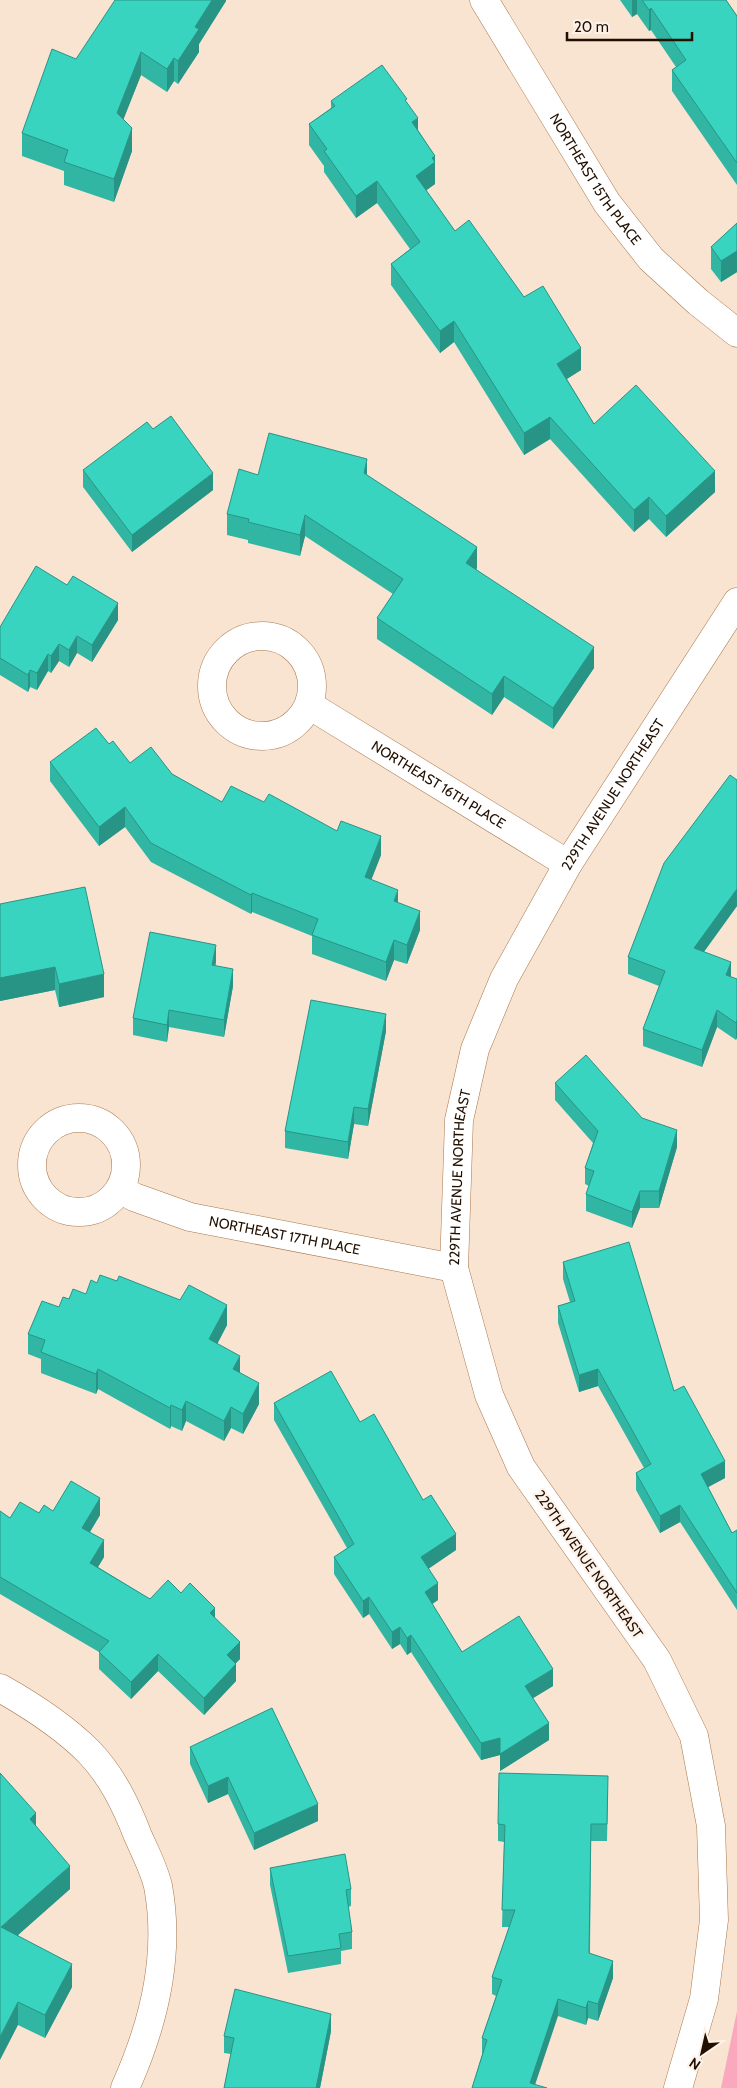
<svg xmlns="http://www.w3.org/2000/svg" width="737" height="2088" viewBox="0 0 737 2088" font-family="Cabin,sans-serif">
	<rect width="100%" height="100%" fill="#f9e3d1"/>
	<path fill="#f9a8be" d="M737 2011V2088H721Z"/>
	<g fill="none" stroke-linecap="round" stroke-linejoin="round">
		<defs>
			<g id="minor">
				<path id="s1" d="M484 0 607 203 651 259 698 302 737 333"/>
				<circle cx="262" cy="686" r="50"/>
				<path id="s2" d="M309 705 568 864"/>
				<circle cx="79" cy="1165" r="47"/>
				<path id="s3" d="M120 1189 134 1197 190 1217 454 1268"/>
				<path d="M0 1688C32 1706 63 1726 89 1752 112 1776 126 1805 138 1836 145 1852 154 1869 158 1886 171 1955 153 2026 125 2088"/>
				<path id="s4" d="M678 2088 704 1999 714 1920 711 1826 694 1736 657 1660 521 1467 489 1395 454 1268 459 1120 475 1049 504 979 568 864 737 602"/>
			</g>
		</defs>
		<use href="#minor" stroke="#a9784c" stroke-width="29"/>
		<use href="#minor" stroke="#fff" stroke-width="28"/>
	</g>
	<path fill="#31b6a4" d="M226 0V1L199 44V52L178 84 174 81 167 92 141 75 123 119 132 151 114 202 64 185V171L22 156V133L76 59Z
		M620 0H726L737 16V185L672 91V70L676 67 651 30 649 31 637 14 632 17Z
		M331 101 407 103 418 130 435 156V184L426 190 455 231 524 297 581 370 567 379 594 424 715 492 666 537 649 519 634 532 550 439 524 455 454 342 440 353 391 285V264L410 249 377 203 356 218 324 172V166L309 145V124L331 108Z
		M737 223V272L721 282 711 269V247Z
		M153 429 213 490 132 552 83 487V470Z
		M258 475H367L477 568 476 569 594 668 553 729 504 697 492 715 377 639V618L393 594 305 536 300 556 248 543V540L227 535V514Z
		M118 620 92 662 77 653 69 667 59 661 51 673 48 671 37 690 30 687 28 692 0 675V627Z
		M109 744 130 763 172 774 222 802H264L381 855 371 880 398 903 420 930 407 964 394 960 386 981 312 954V936L252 912 251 914 151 862 125 827 99 846 50 781V762Z
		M737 780V906L704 952 731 977 737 979V1037L736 1040 717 1027 702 1067 643 1046V1029L659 986 628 974V957Z
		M0 904 104 997 59 1007 55 990 0 1001Z
		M216 962 215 965 233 986 224 1037 169 1027 167 1042 133 1035V1018Z
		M386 1031 368 1126 354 1124 348 1159 285 1148V1131Z
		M555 1083 642 1118 677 1147 659 1208H640L632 1228 586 1211V1194L589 1186 585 1184V1168L593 1143 555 1100Z
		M563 1262 674 1391 725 1478 708 1487 732 1533 737 1530V1610L680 1522 660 1533 636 1490V1473L644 1468 598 1386 579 1392 558 1323V1306L570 1302 563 1279Z
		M86 1294 227 1325 217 1344 240 1372 259 1404 243 1434 231 1428 224 1441 186 1421 182 1431 171 1426 170 1429 98 1389 96 1394 41 1373V1359L28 1354V1334L59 1307 69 1299Z
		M274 1403 360 1422 423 1500 456 1550 428 1568 438 1600 432 1604 462 1652 553 1686 533 1698 549 1740 500 1771V1755L481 1760 411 1652 407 1655 400 1644 392 1649 369 1614 363 1618 334 1574V1557L347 1548 274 1420Z
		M0 1511 10 1518 53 1511 100 1515 90 1532 104 1557 98 1567 150 1599 181 1593 215 1618 240 1659 236 1663V1681L204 1715 158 1671 131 1699 99 1669V1652L0 1594Z
		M190 1747 318 1821 254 1850 228 1794 208 1803 190 1764Z
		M0 1773 36 1827 70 1889 18 1935 72 1987 45 2038 18 2025Z
		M608 1793 607 1841H591L590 1953 613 1978 598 2021 588 2018 586 2025 558 2016 472 2088 482 2055V2038L496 1996 492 1994V1977L509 1927H502L504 1842 498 1841V1824Z
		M270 1868 351 1889V1906L348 1907 352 1932V1949L341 1951V1964L288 1973 270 1885Z
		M331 2031 320 2088H224L231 2054 224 2053V2036Z"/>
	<path fill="#289486" d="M212 0H226V1L199 44V52L178 84V61L195 27Z
		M632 0H637V14L632 17Z
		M651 8V30L649 31V10Z
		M141 52V75L117 136V113Z
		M174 58V81L167 92V69Z
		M418 118V140L412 122Z
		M132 128V151L114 202V179Z
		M435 156V184L416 198V176L432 158Z
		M377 181V203L356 218V196Z
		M737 251V272L721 282V261Z
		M454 321V342L440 353V331Z
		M581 348V370L557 385V364Z
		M550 417V439L524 455V433Z
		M367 459V480L364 473Z
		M715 471V492L666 537V516Z
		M213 473V490L132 552V535Z
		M649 497V519L634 532V510Z
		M305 515V536L300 556V535Z
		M477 547V568L466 584V563Z
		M118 603V620L92 662V645Z
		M77 636V653L69 667V650Z
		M59 644V661L51 673V656Z
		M594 647V668L553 729V708Z
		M48 654V671L37 690V673Z
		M30 670V687L28 692V675Z
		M504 676V697L492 715V694Z
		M125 807V827L99 846V827Z
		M381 836V855L365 896V877Z
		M737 889V906L694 965V948Z
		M398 890V909L394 901Z
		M252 893V912L251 914V895Z
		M420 911V930L407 964V945Z
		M394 940V960L386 981V962Z
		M216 945V962L212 982V965Z
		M731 962V979L726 975Z
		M55 967V990L0 1001V978Z
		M233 969V986L224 1037V1020Z
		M104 974V997L59 1007V984Z
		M169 1010V1027L167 1042V1025Z
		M717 1010V1027L702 1067V1050Z
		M386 1014V1031L368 1126V1109Z
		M737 1020V1037L736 1040V1023Z
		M354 1107V1124L348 1159V1142Z
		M677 1130V1147L659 1208V1191Z
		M640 1191V1208L632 1228V1212Z
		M227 1305V1325L209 1360V1339Z
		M240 1356V1376L233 1369Z
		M98 1369V1389L96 1394V1374Z
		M598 1369V1386L579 1392V1375Z
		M259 1383V1404L243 1434V1414Z
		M186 1401V1421L182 1431V1410Z
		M171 1405V1426L170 1429V1408Z
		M231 1407V1428L224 1441V1421Z
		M725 1461V1478L701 1491V1474Z
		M100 1498V1515L82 1545V1528Z
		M680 1505V1522L660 1533V1516Z
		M456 1534V1550L421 1574V1557Z
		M104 1540V1557L90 1580V1563Z
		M438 1583V1600L425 1609V1592Z
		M369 1597V1614L363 1618V1601Z
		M215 1608V1625L210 1613Z
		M400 1627V1644L392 1649V1632Z
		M411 1635V1652L407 1655V1638Z
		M240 1642V1659L227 1672V1655Z
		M158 1654V1671L131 1699V1682Z
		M236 1664V1681L204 1715V1698Z
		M553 1669V1686L525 1703V1686Z
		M549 1723V1740L500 1771V1755L481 1760V1743Z
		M228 1777V1794L208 1803V1786Z
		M318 1804V1821L254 1850V1833Z
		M36 1813V1836L30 1819Z
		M70 1866V1889L1 1950V1927Z
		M613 1961V1978L598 2021V2004Z
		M72 1964V1987L45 2038V2015Z
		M558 1999V2016L534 2088 530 2083Z
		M588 2001V2018L586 2025V2008Z
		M18 2002V2025L0 2060V2037Z
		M331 2014V2031L320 2088H316Z"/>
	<path fill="#39d4bf" stroke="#289486" d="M115 0H212L195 27 199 29 178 61 174 58 167 69 141 52 117 113 132 128 114 179 64 162 68 150 22 133 52 49 76 59Z
		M642 0H726L737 16V163L672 70 686 60 651 8 649 10Z
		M382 65 407 99 405 100 418 118 412 122 435 156 432 158 435 162 416 176 455 231 469 220 524 297 543 286 581 348 557 364 594 424 636 385 715 471 666 516 649 497 634 510 550 417 524 433 454 321 440 331 391 264 420 242 377 181 356 196 324 151 327 149 309 124 335 106 331 101Z
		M737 223V251L721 261 711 247Z
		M171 416 213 473 132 535 83 470 147 422 153 429Z
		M269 433 367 459 364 473 477 547 466 563 594 647 553 708 504 676 492 694 377 618 403 579 305 515 300 535 248 522 249 519 227 514 239 469 258 475Z
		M36 566 67 585 73 576 118 603 92 645 77 636 69 650 59 644 51 656 48 654 37 673 30 670 28 675 0 658V627Z
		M96 728 109 744 113 741 130 763 151 747 172 774 222 802 231 786 264 802 269 794 337 831 341 821 381 836 365 877 398 890 394 901 420 911 407 945 394 940 386 962 312 935 318 919 252 893 251 895 151 843 125 807 99 827 50 762Z
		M730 775 737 780V889L694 948 731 962 726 975 737 979V1020L736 1023 717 1010 702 1050 643 1029 665 971 628 957 664 863Z
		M85 887 104 974 59 984 55 967 0 978V904Z
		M150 932 216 945 212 965 233 969 224 1020 169 1010 167 1025 133 1018Z
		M311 1000 386 1014 368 1109 354 1107 348 1142 285 1131Z
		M586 1055 642 1118 677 1130 659 1191H640L632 1212 586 1194 594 1171 585 1168 598 1131 555 1083Z
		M629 1242 674 1391 684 1386 725 1461 701 1474 732 1533 737 1530V1593L680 1505 660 1516 636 1473 651 1464 598 1369 579 1375 558 1306 575 1301 563 1262Z
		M100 1275 117 1281 119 1276 180 1300 189 1285 227 1305 209 1339 240 1356 233 1369 259 1383 243 1414 231 1407 224 1421 186 1401 182 1410 171 1405 170 1408 98 1369 96 1374 41 1352 45 1340 28 1334 42 1301 59 1307 63 1297 69 1299 73 1289 86 1294 91 1280 97 1283Z
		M331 1371 360 1422 374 1414 423 1500 431 1495 456 1534 421 1557 438 1583 425 1592 462 1652 519 1616 553 1669 525 1686 549 1723 500 1754V1738L481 1743 411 1635 407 1638 400 1627 392 1632 369 1597 363 1601 334 1557 354 1544 274 1403Z
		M71 1481 100 1498 82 1528 104 1540 90 1563 150 1599 168 1580 181 1593 190 1583 215 1608 210 1613 240 1642 227 1655 236 1664 204 1698 158 1654 131 1682 99 1652 109 1641 0 1577V1511L10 1518 20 1502 39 1513 44 1505 53 1511Z
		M272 1708 318 1804 254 1833 228 1777 208 1786 190 1747Z
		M0 1773 36 1813 30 1819 70 1866 1 1927 72 1964 45 2015 18 2002 0 2037Z
		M499 1773 608 1776 607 1824H591L589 1953 613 1961 598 2004 588 2001 586 2008 558 1999 530 2083 547 2088H472L487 2040 482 2038 502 1980 492 1977 515 1910H502L505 1825 498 1824Z
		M345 1854 351 1889 346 1890 352 1932 339 1934 341 1948 288 1956 270 1868Z
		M235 1989 331 2014 316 2088H224L234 2038 224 2036Z"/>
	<g text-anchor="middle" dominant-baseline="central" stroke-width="4.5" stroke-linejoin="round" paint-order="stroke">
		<g font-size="14" fill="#210f01" stroke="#fdf2e9">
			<text stroke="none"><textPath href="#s1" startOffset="211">NORTHEAST 15TH PLACE</textPath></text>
			<text stroke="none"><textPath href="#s2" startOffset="152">NORTHEAST 16TH PLACE</textPath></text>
			<text stroke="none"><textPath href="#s4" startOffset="1400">229TH AVENUE NORTHEAST</textPath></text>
			<text stroke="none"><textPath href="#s4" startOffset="980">229TH AVENUE NORTHEAST</textPath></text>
			<text stroke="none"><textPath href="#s3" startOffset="172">NORTHEAST 17TH PLACE</textPath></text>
			<text transform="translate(589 1564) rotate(55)">229TH AVENUE NORTHEAST</text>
		</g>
	</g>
	<g transform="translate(702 2053) rotate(214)" stroke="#fdf2e9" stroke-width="4" paint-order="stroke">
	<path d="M0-4L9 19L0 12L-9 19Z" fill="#210f01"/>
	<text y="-8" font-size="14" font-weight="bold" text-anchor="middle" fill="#210f01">N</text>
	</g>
	<path d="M567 32v8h125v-8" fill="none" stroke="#210f01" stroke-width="2.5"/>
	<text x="574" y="32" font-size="15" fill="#210f01" stroke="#fdf2e9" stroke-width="4" paint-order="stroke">20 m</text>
</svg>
